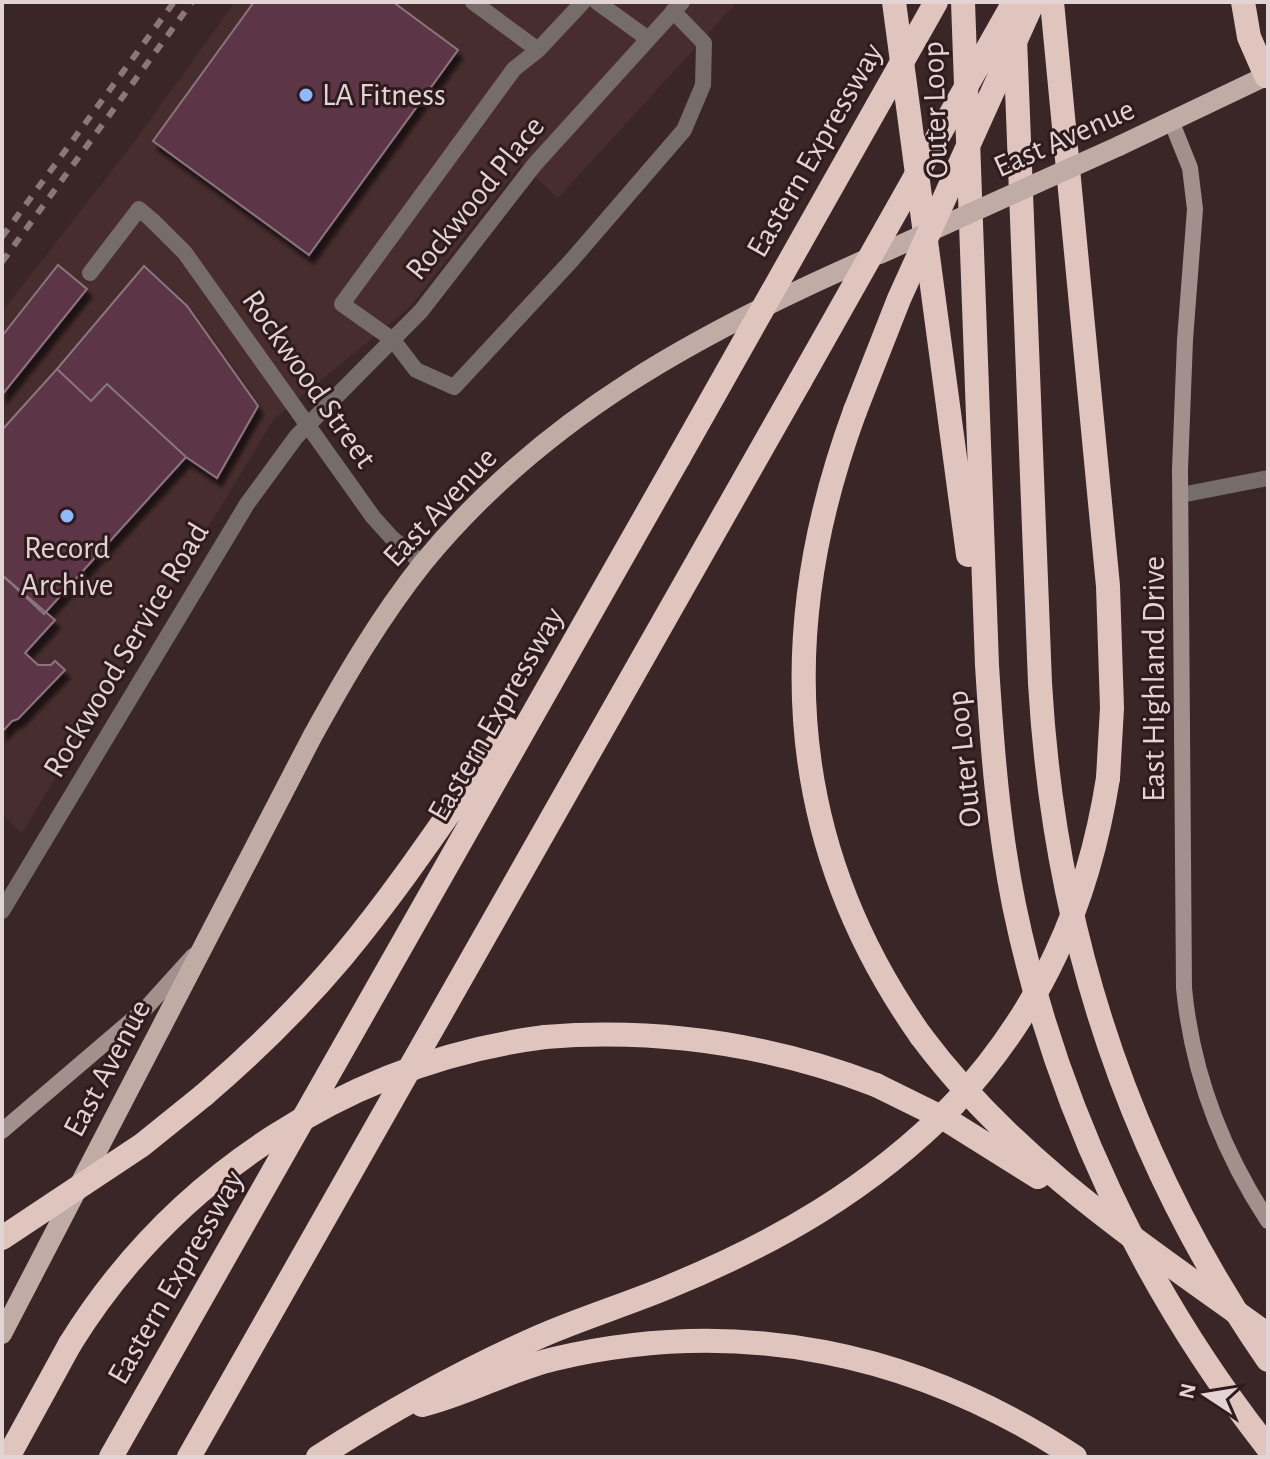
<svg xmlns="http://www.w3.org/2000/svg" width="1270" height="1459" viewBox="0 0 1270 1459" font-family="'Alegreya Sans',sans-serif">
	<defs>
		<filter id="shadow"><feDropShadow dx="4.5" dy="8" stdDeviation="2" flood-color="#0009"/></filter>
	</defs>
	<rect width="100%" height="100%" fill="#3a2527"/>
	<path fill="#482d2f" d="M235 2H737L558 198 521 164 410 307 274 419 22 833 2 814V312L138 137Z"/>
	<path fill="#5c3446" stroke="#8b747e" stroke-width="2" filter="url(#shadow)" d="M254 2H393L458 50 309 255 153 141Z
		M58 265 87 289 2 395V336Z
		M144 266 187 306 258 406 217 478 186 457 107 384 91 401 57 369Z
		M57 369 91 401 107 384 186 457 44 614 2 575V430Z
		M2 575 55 620 25 653 38 665H51L55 661 65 670 18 719 12 721 2 732Z"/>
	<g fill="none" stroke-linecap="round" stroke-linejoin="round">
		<path stroke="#766c69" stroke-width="16" d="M473 2 538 50 583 2
			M597 2 647 38
			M538 50 514 69 342 304 393 340 416 370 454 387 571 261 684 130 703 85 704 43 673 11
			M90 273 139 209 153 221
			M1181 495 1268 478"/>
		<path stroke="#766c69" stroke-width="16" d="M153 221 185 253 373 517 391 537 423 564
			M2 911 247 504 296 437 421 311 535 164 682 2"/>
		<path stroke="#a1908b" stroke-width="16" d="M1172 123 1190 168 1195 209 1185 340 1180 469 1184 988C1192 1073 1221 1149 1268 1221
			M2 1131 146 1008 193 956"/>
		<path stroke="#c1aca5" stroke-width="20" d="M1119 146 1268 75
			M2 1334 312 737C345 677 380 617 423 563 544 415 704 330 876 255"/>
		<path stroke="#dfc5bd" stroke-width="24" d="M894 2 968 555
			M963 2 987 665C992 745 998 826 1014 905 1055 1103 1143 1289 1268 1448
			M1052 2 1108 586 1112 708 1108 778
			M1243 2 1249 37 1266 76
			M1015 38 1040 683C1054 929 1127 1156 1268 1360
			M855 411C774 630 784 842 921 1036
			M545 1037C659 1028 769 1044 876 1085
			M204 1095C254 1052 300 1007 342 957 402 885 454 805 508 729
			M422 1405C468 1394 508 1370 554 1359 740 1315 916 1352 1075 1457
			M8 1457 70 1344
			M111 1457 679 457
			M189 1457 800 381
			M318 1457C390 1411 463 1370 541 1336 582 1318 625 1305 666 1288 776 1243 870 1189 954 1104"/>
		<path stroke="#897879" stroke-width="6" stroke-dasharray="10 10" stroke-linecap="butt" d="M2 237 174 2
			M2 262 192 2"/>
		<path stroke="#c1aca5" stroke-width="20" d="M880 254 1119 146"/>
		<path stroke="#dfc5bd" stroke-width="24" d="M800 381 1014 2
			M855 411 899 299 1033 2
			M679 457 936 2
			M921 1036C1014 1161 1143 1245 1268 1335
			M876 1085 947 1120 1038 1177
			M954 1104C1041 1010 1088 905 1108 778
			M2 1238 142 1145 204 1095
			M70 1344C174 1176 350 1062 545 1037"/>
	</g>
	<g fill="#90b8fd" stroke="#2f1b1d" stroke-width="3">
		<circle cx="306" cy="95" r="8"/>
		<circle cx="67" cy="516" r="8"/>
	</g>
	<g text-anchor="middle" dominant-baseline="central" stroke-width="6" stroke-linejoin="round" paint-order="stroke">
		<g font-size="32" fill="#e2d4d4" stroke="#2f1b1d" text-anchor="start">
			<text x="322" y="95">LA Fitness</text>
			<text x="67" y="548" text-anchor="middle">Record<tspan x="67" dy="37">Archive</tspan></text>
		</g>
		<g font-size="32" fill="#e2d4d4" stroke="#2f1b1d">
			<text transform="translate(935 110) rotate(-92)">Outer Loop</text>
			<text transform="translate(1064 138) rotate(-24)">East Avenue</text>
			<text transform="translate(815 150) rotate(-60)">Eastern Expressway</text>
			<text transform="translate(475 198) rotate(-51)">Rockwood Place</text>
			<text transform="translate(309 379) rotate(55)">Rockwood Street</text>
			<text transform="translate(440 507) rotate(-47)">East Avenue</text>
			<text transform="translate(126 650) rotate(-59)">Rockwood Service Road</text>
			<text transform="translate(1154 679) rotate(-90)">East Highland Drive</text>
			<text transform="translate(496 714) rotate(-60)">Eastern Expressway</text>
			<text transform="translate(964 759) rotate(-96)">Outer Loop</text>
			<text transform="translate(107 1068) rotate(-62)">East Avenue</text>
			<text transform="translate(176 1277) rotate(-60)">Eastern Expressway</text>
		</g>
	</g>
	<rect width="1270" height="1459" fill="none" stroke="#e2d4d4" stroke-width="8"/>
	<g transform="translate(1206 1395) rotate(282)" stroke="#2f1b1d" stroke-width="6" paint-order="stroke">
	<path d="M0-6L14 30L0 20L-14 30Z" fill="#e2d4d4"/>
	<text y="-12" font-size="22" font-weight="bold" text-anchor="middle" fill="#e2d4d4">N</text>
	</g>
</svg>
